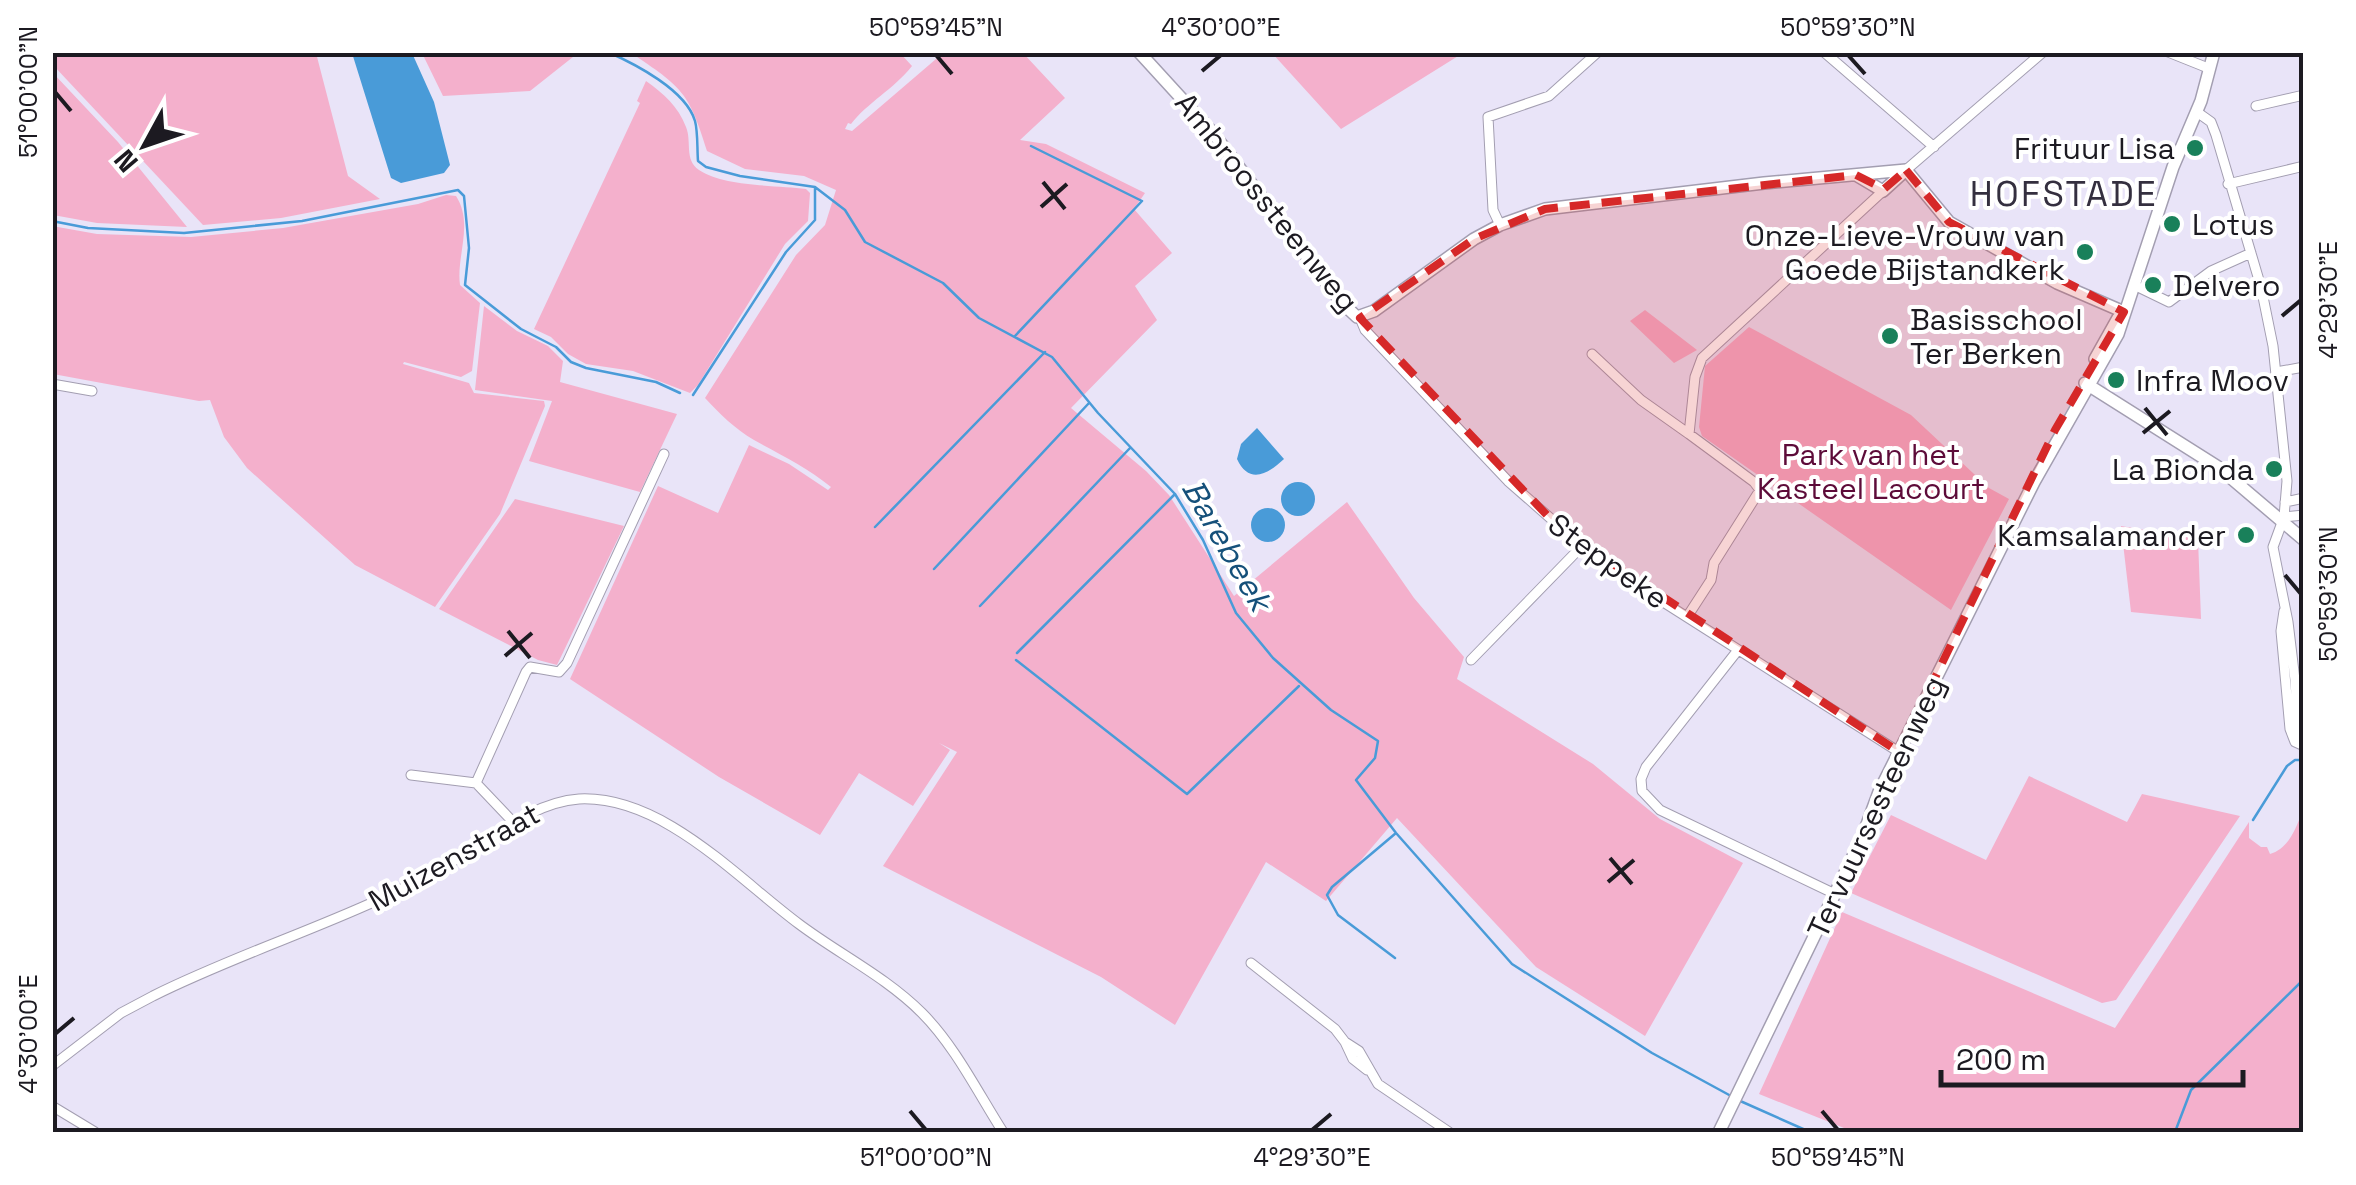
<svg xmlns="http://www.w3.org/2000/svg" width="2356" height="1185" viewBox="0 0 2356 1185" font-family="'Space Grotesk',sans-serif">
	<rect width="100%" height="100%" fill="#e9e4f8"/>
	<path fill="#f4b0cc" d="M53 52 316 53 348 176 380 199 281 218 203 225 53 65Z
		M422 53H578L530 91 443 96Z
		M631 53H900L912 66C894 89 867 103 851 124L848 123 845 129 852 131 943 53H1023L1065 98 1020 140 1046 144 1145 193 1134 209 1172 253 1135 286 1157 320 1071 408 1146 471 1169 495 1234 596 1347 502 1414 598 1464 657 1457 679 1593 764 1660 819 1743 863 1645 1036 1536 967 1397 818 1326 901 1266 862 1175 1025 1101 977 883 866 957 752 939 743 950 750 913 806 859 773 820 835 719 777 573 681 570 679 658 486 718 513 749 445 789 464 828 490 831 487C807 467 781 455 754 440 735 429 720 414 705 398L796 255 825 225 836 190 804 176 745 169 707 151C689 92 682 87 631 53Z
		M1272 53H1463L1341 129Z
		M53 73 118 142 187 227 97 223 53 215Z
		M646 81C664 94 678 106 686 127 692 141 684 160 699 170 724 187 777 185 806 189L810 193 808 221 785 244 698 385 690 393 633 371 586 364 568 354 551 337 534 329 640 103 637 101Z
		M446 195 456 196C474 224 456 256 460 285L480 303 472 371 461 377 404 362 403 364 469 383 474 393 544 401 545 406 500 514 435 607 355 565 278 496 247 468 224 437 210 400 199 401 53 374 52 226 97 234 191 237 283 228 418 204Z
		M484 306 517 331 548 346 563 361 560 382 677 414 640 492 529 461 552 401 475 390Z
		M1645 310 1697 350 1674 363 1630 321Z
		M1749 327 1911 415 1989 488 2009 499 1951 610 1702 436 1699 427 1705 366Z
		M515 499 624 526 557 665 538 660 439 609Z
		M2121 526 2198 539 2201 619 2131 612Z
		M2029 776 2127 822 2142 794 2240 816 2116 1000 2102 1003 1851 893 1891 815 1986 860Z
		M2302 812 2303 1132H1854L1759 1094 1842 912 2115 1028 2249 822V838L2261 847H2267L2270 854C2288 849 2296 829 2302 812Z"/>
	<path fill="#499bd8" d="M352 53H412L434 102 450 165 444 173 401 183 391 178Z
		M1257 428 1284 459C1268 474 1249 485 1237 459L1241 444Z
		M1281 499a17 17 0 1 1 34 0a17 17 0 1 1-34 0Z
		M1251 525a17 17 0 1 1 34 0a17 17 0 1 1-34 0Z"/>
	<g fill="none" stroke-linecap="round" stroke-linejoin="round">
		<path stroke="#499bd8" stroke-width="2.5" d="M608 52C635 64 686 90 695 121 698 132 697 148 698 161L706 167 740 176 815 187 845 210 865 242 943 283 979 318 1052 357 1098 413 1175 494 1203 540 1236 613 1273 658 1331 710 1378 741 1375 758 1356 780 1396 833 1512 964 1652 1053 1731 1096
			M52 221 88 228 184 233 302 221 458 190 464 196 469 248 465 285 521 329 556 347 571 362 586 368 656 382 680 393
			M1015 336 1142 201 1031 146
			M693 395 786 252 815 220V188
			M875 527 1045 352
			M934 569 1089 403
			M980 606 1130 448
			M1017 653 1175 494
			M1016 660 1187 794 1299 686
			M2253 820 2287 766 2295 760H2304
			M1395 958 1338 915 1327 895 1332 887 1396 833
			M1738 1100 1810 1132
			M2175 1132 2191 1090 2304 979"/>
		<defs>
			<path id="street" d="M1824 52 1934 147
				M2168 52 2208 68
				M2256 106 2304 95
				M2197 112 2211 122 2216 135 2261 287 2273 346 2287 481 2284 517 2273 547 2288 622 2295 680 2298 731 2295 742
				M1906 170 2043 52
				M2228 184 2304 166
				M1500 225 1493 210 1488 117 1549 96 1598 52
				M2136 286 2169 302 2211 271 2251 253
				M1360 318 1365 330 1508 481 1582 546 1646 591 1899 752
				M1592 354 1641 400 1689 434
				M2276 372 2304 367
				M52 384 92 391
				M2285 502 2304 498
				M2284 517 2304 515
				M2284 611 2281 631 2290 729 2295 742 2304 746
				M1687 617 1711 580 1714 563 1760 490 1754 482 1689 434 1695 377 1702 358 1883 191
				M1738 650 1646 767 1641 779 1642 791 1660 810 1835 894
				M1471 660 1582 546
				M411 775 476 783
				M514 823 476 783 526 672 530 667 559 672 567 663 664 454
				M1251 963 1335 1029 1345 1042
				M52 1066 121 1013 153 996C257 944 371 914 470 851 504 829 538 802 579 799 662 795 737 878 799 924 839 954 886 977 922 1013 955 1046 978 1093 1003 1132
				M1367 1070 1353 1059 1345 1042 1359 1051 1378 1084 1449 1132
				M52 1106 95 1132"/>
			<path id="secondary" d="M1139 52 1213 133 1342 303 1357 317 1374 311 1474 239 1500 225 1545 209 1764 183 1906 170 1949 222 2057 283 2124 312
				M1856 175 1883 191 1906 170
				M2095 359 2118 318
				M2085 383 2218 467 2304 540
				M1719 1132 1862 838 1879 792 2034 482 2118 334 2173 167 2201 101 2214 52"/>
		</defs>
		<use href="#street" stroke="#a39eb1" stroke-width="11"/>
		<use href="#secondary" stroke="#a39eb1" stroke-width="14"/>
		<use href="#street" stroke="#fff" stroke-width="9"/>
		<use href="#secondary" stroke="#fff" stroke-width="11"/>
	</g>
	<path fill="#d62828" fill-opacity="0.2" stroke="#d62828" stroke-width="8" stroke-dasharray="20 12" stroke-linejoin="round" d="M1906 170 1949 222 2124 312 2055 430 1899 752 1561 530 1360 318 1474 239 1545 209 1856 175 1884 189Z"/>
	<path fill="none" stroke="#1c1a21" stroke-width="4" d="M936 55 952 74M1848 55 1865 74M1202 71 1221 55M55 92 71 111M1043 182 1065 209M1041 207 1067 184M2282 316 2301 300M2145 408 2167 435M2143 433 2170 411M2285 575 2301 594M508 631 530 658M505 656 532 633M1610 858 1632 884M1608 882 1634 860M55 1034 74 1018M910 1111 926 1130M1822 1111 1838 1130M1312 1130 1331 1114"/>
	<g fill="#19805a" stroke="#fff" stroke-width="4">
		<circle cx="2195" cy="148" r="10"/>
		<circle cx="2172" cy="224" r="10"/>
		<circle cx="2085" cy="252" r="10"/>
		<circle cx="2153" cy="285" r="10"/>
		<circle cx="1890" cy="336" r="10"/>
		<circle cx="2116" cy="380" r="10"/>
		<circle cx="2274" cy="469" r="10"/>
		<circle cx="2246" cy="535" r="10"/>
	</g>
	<g text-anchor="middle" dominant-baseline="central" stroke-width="8" stroke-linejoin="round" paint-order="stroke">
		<g font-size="30" fill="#1c1a21" stroke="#fff" text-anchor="end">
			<text x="2175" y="148">Frituur Lisa</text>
			<text x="2192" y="224" text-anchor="start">Lotus</text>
			<text x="2065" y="235">Onze-Lieve-Vrouw van<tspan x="2065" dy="34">Goede Bijstandkerk</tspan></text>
			<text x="2173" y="285" text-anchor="start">Delvero</text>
			<text x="1910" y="319" text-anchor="start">Basisschool<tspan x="1910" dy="34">Ter Berken</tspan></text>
			<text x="2136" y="380" text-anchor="start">Infra Moov</text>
			<text x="2254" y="469">La Bionda</text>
			<text x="2226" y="535">Kamsalamander</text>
		</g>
		<g font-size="30" fill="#1c1a21" stroke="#fff">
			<text transform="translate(1267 202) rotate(51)">Ambroossteenweg</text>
			<text transform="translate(1608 561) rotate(36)">Steppeke</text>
			<text transform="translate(1876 807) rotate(-65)">Tervuursesteenweg</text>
			<text transform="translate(454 857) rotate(-29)">Muizenstraat</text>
		</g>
		<g font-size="30" fill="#5d0b39" stroke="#fff">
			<text x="1871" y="454">Park van het<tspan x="1871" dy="34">Kasteel Lacourt</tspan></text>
		</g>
		<g font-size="32" font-style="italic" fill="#15507a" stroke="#fff">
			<text transform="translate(1227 545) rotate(60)">Barebeek</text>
		</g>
		<g font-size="35" letter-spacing="2.5" fill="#342f3f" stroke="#fff">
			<text x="2064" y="194">HOFSTADE</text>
		</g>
	</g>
	<rect width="2356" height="1185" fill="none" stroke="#ffffff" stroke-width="110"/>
	<g transform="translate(145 145) rotate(230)" stroke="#ffffff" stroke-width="8" paint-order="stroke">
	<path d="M0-8L18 38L0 25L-18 38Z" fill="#1c1a21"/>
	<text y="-15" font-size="28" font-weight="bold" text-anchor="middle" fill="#1c1a21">N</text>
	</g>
	<path d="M1941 1070v15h302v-15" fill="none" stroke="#1c1a21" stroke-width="5"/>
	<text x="1956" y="1070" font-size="30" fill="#1c1a21" stroke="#ffffff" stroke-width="8" paint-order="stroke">200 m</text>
	<rect x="55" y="55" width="2246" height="1075" fill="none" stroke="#1c1a21" stroke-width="4"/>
	<g font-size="25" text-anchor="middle" fill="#1c1a21">
		<text x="936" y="36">50°59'45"N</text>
		<text x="1221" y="36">4°30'00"E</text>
		<text x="1848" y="36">50°59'30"N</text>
		<text transform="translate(28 92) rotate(-90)" y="9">51°00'00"N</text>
		<text transform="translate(2328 300) rotate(-90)" y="9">4°29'30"E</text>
		<text transform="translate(2328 594) rotate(-90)" y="9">50°59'30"N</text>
		<text transform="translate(28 1034) rotate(-90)" y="9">4°30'00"E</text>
		<text x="926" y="1166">51°00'00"N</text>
		<text x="1312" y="1166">4°29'30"E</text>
		<text x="1838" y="1166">50°59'45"N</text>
	</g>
</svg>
